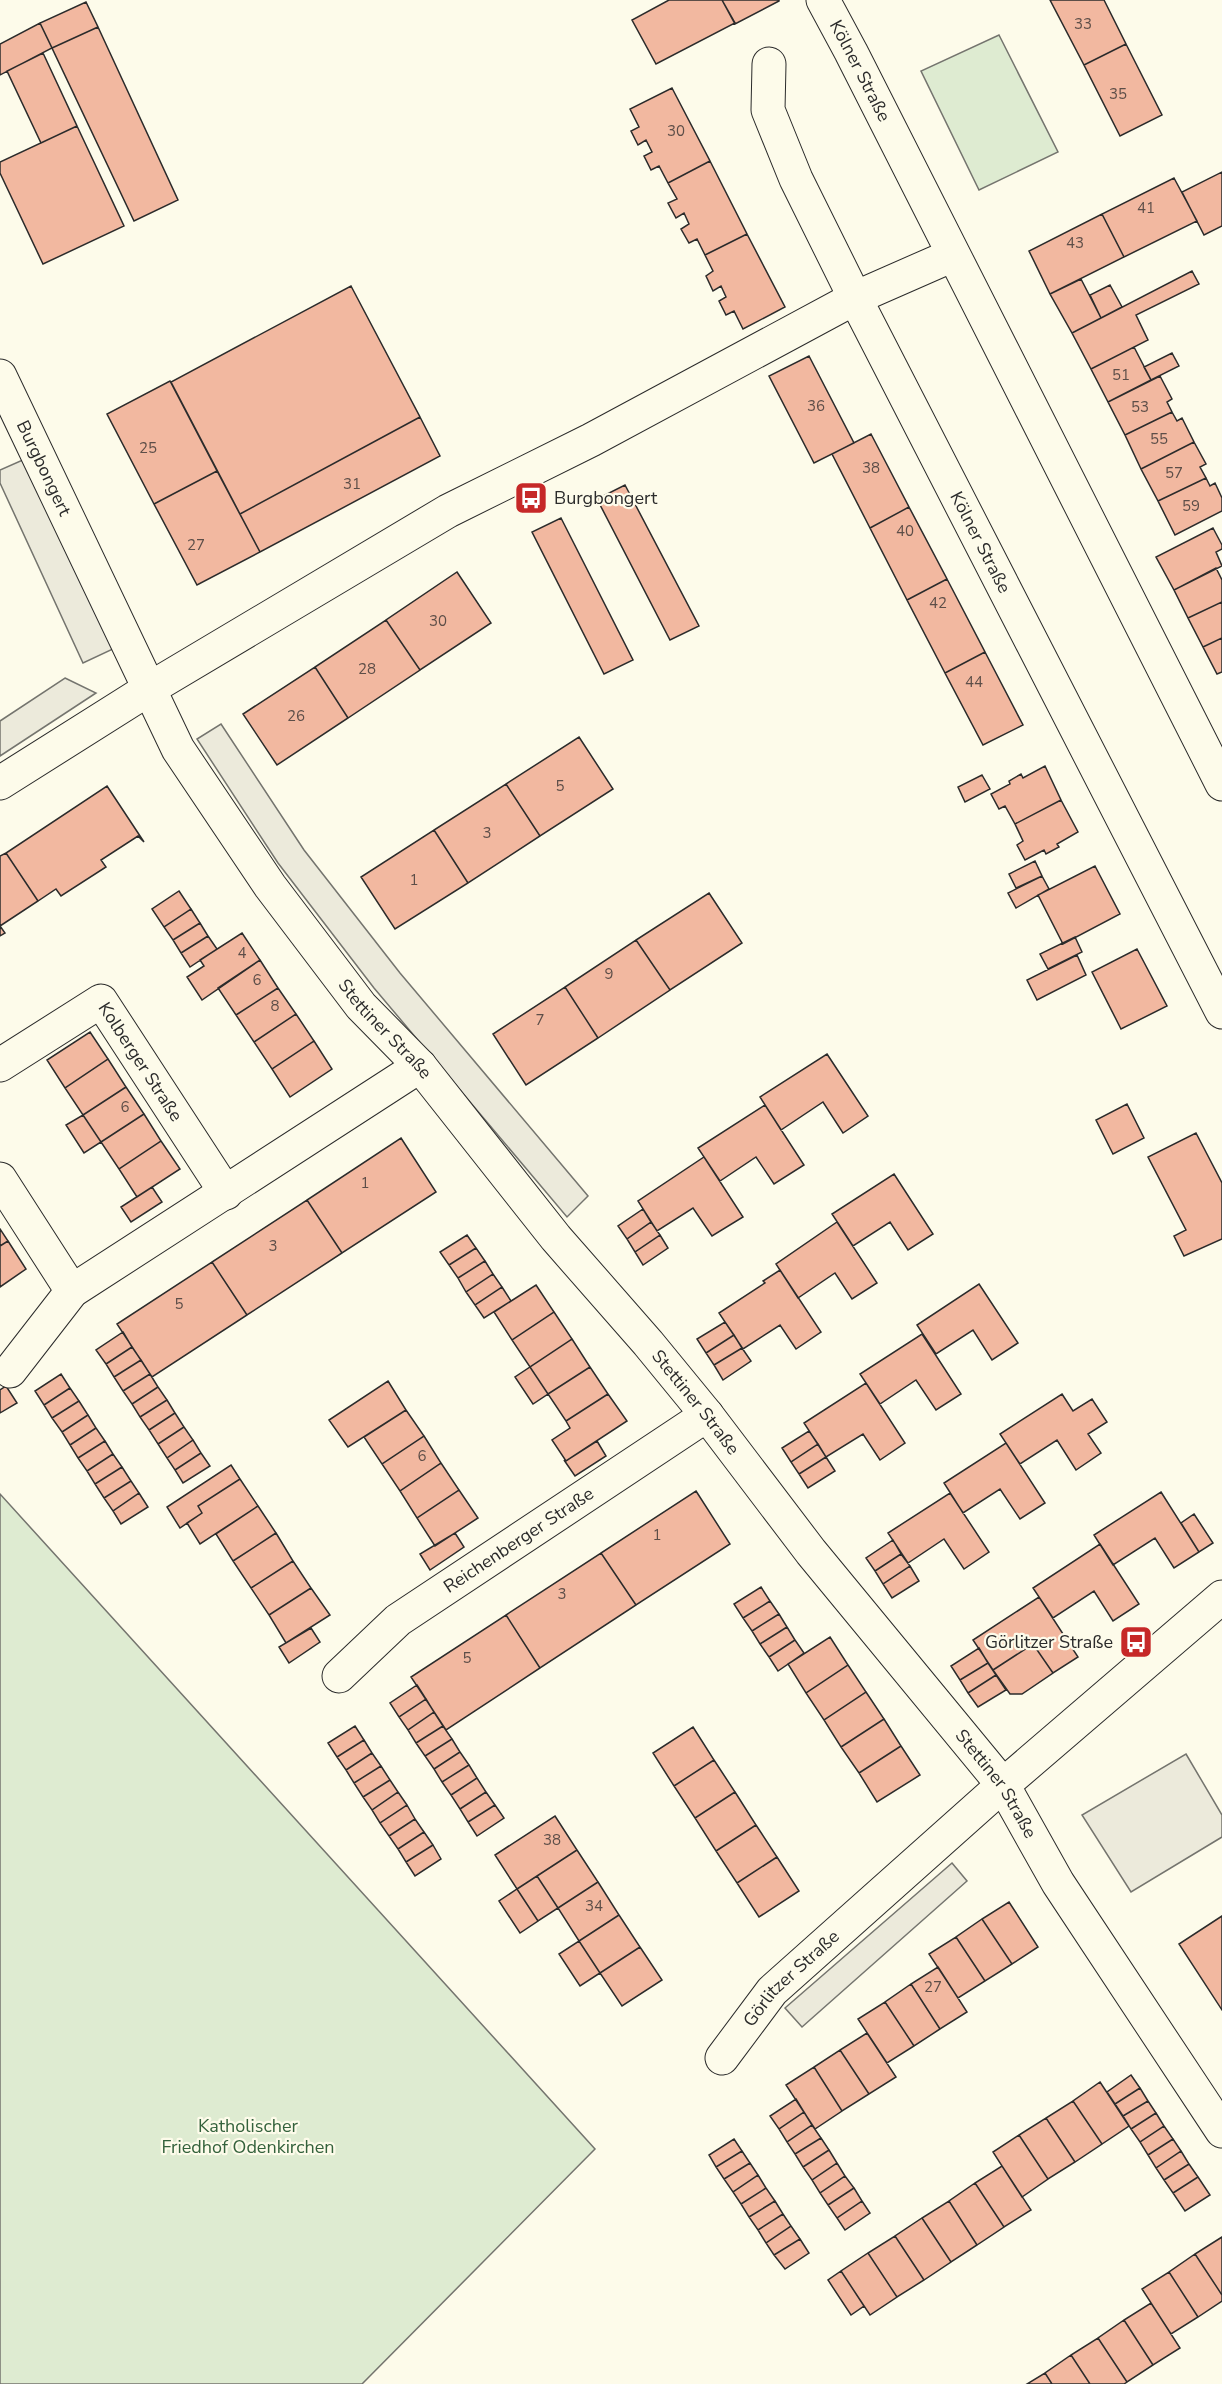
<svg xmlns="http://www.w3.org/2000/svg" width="1222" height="2384" viewBox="0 0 1222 2384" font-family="'Nunito Sans',sans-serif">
	<rect width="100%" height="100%" fill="#fdfbea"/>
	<path fill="#deebd1" stroke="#74746e" stroke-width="1.5" d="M999 35 1058 152 979 190 921 71Z
		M0 1494 595 2149 362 2384H0Z"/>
	<path fill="#eceadb" stroke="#74746e" stroke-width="1.5" d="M25 459 113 649 83 663 0 483V470Z
		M65 678 96 693 0 756V721Z
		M221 724 304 850 400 973 588 1196 567 1217 374 988 278 863 197 739Z
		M1186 1754 1222 1815V1837L1131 1892 1082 1815Z
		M952 1863 967 1881 802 2027 785 2008Z"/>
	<path fill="#f2b8a0" stroke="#2b2b2b" stroke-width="1.5" d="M669 0H722L735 23 656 64 632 20Z
		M722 0H779V1L735 24Z
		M1050 0H1104L1126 44 1084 65Z
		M86 2 98 27 52 48 40 23Z
		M40 23 52 48 0 75V44Z
		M98 27 178 200 134 221 52 48Z
		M1126 44 1162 115 1120 136 1084 65Z
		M43 53 77 126 41 143 7 71Z
		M672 88 710 161 668 183 659 166 651 170 644 156 652 152 646 140 638 145 631 131 639 127 630 109Z
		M77 126 124 226 43 264 0 173V162Z
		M710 161 747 234 705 255 697 239 689 243 681 229 689 224 684 213 676 218 668 203 677 199 668 183Z
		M1222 172V226L1204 235 1182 192Z
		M1174 178 1197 221 1124 257 1102 214Z
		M1102 214 1124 257 1050 294 1029 251Z
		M747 234 785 307 743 329 734 311 726 315 719 301 726 297 721 286 713 291 706 276 713 271 705 255Z
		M1192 271 1199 284 1136 315 1148 340 1091 369 1072 333Z
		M1081 279 1101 318 1072 333 1050 294Z
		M1110 285 1122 307 1101 318 1090 295Z
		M351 286 420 417 240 514 171 382Z
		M1134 347 1151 380 1108 402 1091 369Z
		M1172 353 1179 366 1151 380 1144 367Z
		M809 356 854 443 814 463 769 376Z
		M1160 376 1172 399 1167 402 1172 412 1125 435 1108 402Z
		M170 381 217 471 154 504 107 414Z
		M1172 412 1177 421 1182 418 1194 442 1141 469 1125 435Z
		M420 417 440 456 260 552 240 514Z
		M871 434 909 507 870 528 832 454Z
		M1194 442 1206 464 1200 467 1206 478 1158 501 1141 469Z
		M217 471 260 552 197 585 154 504Z
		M1206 478 1210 486 1215 483 1222 498V511L1175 535 1158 501Z
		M625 485 699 626 670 640 597 499Z
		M909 507 947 579 907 600 870 528Z
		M561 518 633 660 604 674 532 532Z
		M1213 528 1222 545V549L1216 552 1222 566 1174 590 1156 557Z
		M1216 568 1222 580V602L1188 618 1174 590Z
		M457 572 491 623 420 670 386 620Z
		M947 579 985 652 945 673 907 600Z
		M1222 602V638L1203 647 1188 618Z
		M386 620 420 670 348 718 315 667Z
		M1222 638V672L1217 674 1203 647Z
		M985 652 1023 725 983 745 945 673Z
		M315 667 348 718 277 765 243 714Z
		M579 737 613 789 540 836 506 784Z
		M1045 766 1061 800 1015 824 1005 806 999 809 991 794 1010 784 1009 781 1021 774 1023 778Z
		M982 775 990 789 965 802 958 787Z
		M506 784 540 836 468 883 434 830Z
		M107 786 144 842 138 836 101 860 106 867 61 896 56 889 38 901 6 853Z
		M1061 800 1078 832 1057 844 1059 847 1046 854 1044 850 1025 860 1017 845 1023 841 1015 824Z
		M434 830 468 883 395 929 361 877Z
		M6 853 38 901 0 926 5 933 0 936V856Z
		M1035 861 1042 876 1016 888 1009 874Z
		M1095 866 1120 914 1063 944 1038 895Z
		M1042 876 1049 889 1016 908 1008 893Z
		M179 891 191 909 164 927 152 909Z
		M709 893 742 943 670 990 636 940Z
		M191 909 200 923 173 940 164 927Z
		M200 923 208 936 181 953 173 940Z
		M242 933 260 960 202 1000 187 977 204 966 200 960Z
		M208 936 217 949 190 967 181 953Z
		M1075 937 1082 952 1048 969 1040 954Z
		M636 940 670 990 598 1038 565 987Z
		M1137 949 1167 1006 1121 1029 1092 972Z
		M1077 955 1086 975 1037 1000 1027 980Z
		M260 960 278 988 236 1015 218 988Z
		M565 987 598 1038 526 1085 493 1034Z
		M278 988 296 1014 254 1042 236 1015Z
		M296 1014 314 1041 272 1069 254 1042Z
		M90 1032 108 1059 65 1088 47 1060Z
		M314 1041 332 1069 290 1097 272 1069Z
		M827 1054 868 1116 843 1133 823 1102 781 1130 760 1097Z
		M108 1059 126 1087 83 1115 65 1088Z
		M126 1087 144 1114 101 1142 83 1115Z
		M1127 1104 1144 1138 1113 1154 1096 1120Z
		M765 1105 804 1165 774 1184 756 1157 720 1181 698 1148Z
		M144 1114 161 1141 119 1169 101 1142Z
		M83 1115 101 1142 84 1153 66 1125Z
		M1196 1133 1222 1183V1239L1184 1256 1174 1236 1186 1230 1148 1157Z
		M401 1138 436 1192 342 1253 307 1200Z
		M161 1141 180 1169 137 1197 119 1169Z
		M704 1157 743 1217 712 1236 693 1208 657 1231 638 1201Z
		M894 1174 933 1234 908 1250 890 1222 853 1246 832 1214Z
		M152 1187 162 1202 131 1222 121 1207Z
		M307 1200 342 1253 247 1315 212 1262Z
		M643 1209 651 1222 627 1239 618 1226Z
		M651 1222 660 1235 635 1252 627 1239Z
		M837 1222 877 1283 852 1299 835 1273 798 1298 776 1264Z
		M0 1229 8 1241 0 1246Z
		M467 1235 476 1248 449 1265 440 1252Z
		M660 1235 668 1248 643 1265 635 1252Z
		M8 1241 26 1269 0 1287V1246Z
		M476 1248 485 1261 458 1278 449 1265Z
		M485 1261 493 1274 466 1292 458 1278Z
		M212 1262 247 1315 152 1377 117 1324Z
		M780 1270 821 1332 796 1349 780 1325 743 1349 719 1313 765 1283 763 1281Z
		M493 1274 502 1287 475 1305 466 1292Z
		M979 1284 1018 1343 992 1360 973 1330 936 1354 917 1325Z
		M536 1285 554 1312 512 1340 494 1312Z
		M502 1287 511 1301 484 1318 475 1305Z
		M554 1312 572 1339 530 1367 512 1340Z
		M725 1322 734 1335 706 1353 697 1339Z
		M123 1332 132 1347 106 1364 96 1350Z
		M922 1334 961 1394 936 1410 916 1380 880 1404 860 1374Z
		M734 1335 742 1348 714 1365 706 1353Z
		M572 1339 590 1367 548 1394 530 1367Z
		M132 1347 141 1360 114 1377 106 1364Z
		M742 1348 751 1361 723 1380 714 1365Z
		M141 1360 150 1374 123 1391 114 1377Z
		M530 1367 548 1394 533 1404 515 1377Z
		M590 1367 608 1394 566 1421 548 1394Z
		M61 1374 70 1388 44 1405 35 1391Z
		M150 1374 158 1387 132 1404 123 1391Z
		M388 1381 406 1410 348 1447 329 1420Z
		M866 1383 905 1443 880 1460 863 1434 826 1457 804 1423Z
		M6 1386 17 1403 0 1413V1390Z
		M158 1387 167 1400 140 1417 132 1404Z
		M70 1388 79 1401 52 1418 44 1405Z
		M608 1394 627 1421 566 1461 552 1440 570 1428 566 1421Z
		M1062 1394 1073 1411 1092 1399 1107 1422 1088 1434 1101 1453 1076 1470 1057 1440 1020 1464 1000 1434Z
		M167 1400 175 1413 149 1430 140 1417Z
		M79 1401 88 1415 62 1432 52 1418Z
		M406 1410 424 1436 382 1464 364 1437Z
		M175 1413 184 1427 158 1444 149 1430Z
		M88 1415 96 1428 70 1445 62 1432Z
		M184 1427 193 1440 167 1458 158 1444Z
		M96 1428 105 1441 78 1458 70 1445Z
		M809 1431 818 1444 791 1462 782 1448Z
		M424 1436 441 1463 400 1491 382 1464Z
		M193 1440 201 1453 175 1470 167 1458Z
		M105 1441 113 1454 87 1471 78 1458Z
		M597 1441 606 1456 575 1476 564 1460 566 1461Z
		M1006 1443 1045 1503 1020 1519 1000 1489 963 1513 944 1483Z
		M818 1444 826 1457 799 1474 791 1462Z
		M201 1453 210 1466 183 1483 175 1470Z
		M113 1454 122 1467 95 1484 87 1471Z
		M826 1457 835 1471 808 1488 799 1474Z
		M441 1463 459 1490 417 1518 400 1491Z
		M231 1465 240 1479 198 1506 202 1513 180 1528 167 1507Z
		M122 1467 131 1481 104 1498 95 1484Z
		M240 1479 258 1506 200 1544 187 1523 202 1513 198 1506Z
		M131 1481 139 1493 113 1511 104 1498Z
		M459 1490 478 1518 435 1546 417 1518Z
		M696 1491 730 1544 636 1605 601 1553Z
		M1161 1492 1199 1552 1174 1568 1155 1538 1113 1565 1094 1535Z
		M139 1493 148 1507 121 1524 113 1511Z
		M950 1493 989 1552 964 1569 944 1539 908 1563 888 1533Z
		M258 1506 276 1533 233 1561 216 1534Z
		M1194 1514 1213 1543 1199 1552 1181 1523Z
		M276 1533 293 1561 251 1588 233 1561Z
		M455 1533 464 1547 430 1570 420 1554Z
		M893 1540 901 1554 875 1571 866 1558Z
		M1100 1544 1139 1604 1113 1621 1094 1591 1053 1618 1033 1588Z
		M601 1553 636 1605 540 1668 506 1615Z
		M901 1554 910 1566 883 1584 875 1571Z
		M293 1561 311 1588 269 1615 251 1588Z
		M910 1566 919 1581 892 1598 883 1584Z
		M761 1587 770 1601 743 1618 734 1604Z
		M311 1588 330 1615 286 1643 269 1615Z
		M1039 1597 1078 1657 1053 1673 1033 1644 993 1670 973 1640Z
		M770 1601 779 1614 752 1631 743 1618Z
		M779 1614 787 1627 760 1644 752 1631Z
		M506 1615 540 1668 446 1730 411 1677Z
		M787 1627 795 1640 769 1657 760 1644Z
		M311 1628 320 1642 289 1663 279 1647Z
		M830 1637 848 1665 806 1693 788 1664Z
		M795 1640 804 1653 778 1671 769 1657Z
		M1033 1644 1053 1673 1022 1694H1010L993 1670Z
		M979 1648 988 1663 960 1680 951 1666Z
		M988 1663 996 1675 968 1693 960 1680Z
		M848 1665 866 1692 824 1720 806 1693Z
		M996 1675 1006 1690 978 1707 968 1693Z
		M417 1685 426 1699 399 1717 390 1703Z
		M866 1692 884 1719 841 1747 824 1720Z
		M426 1699 434 1712 408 1730 399 1717Z
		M434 1712 443 1726 416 1743 408 1730Z
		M884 1719 901 1746 859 1773 841 1747Z
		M355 1726 364 1740 337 1757 328 1743Z
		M443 1726 452 1739 425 1756 416 1743Z
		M693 1727 714 1760 674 1786 653 1753Z
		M452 1739 460 1752 434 1769 425 1756Z
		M364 1740 372 1753 346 1770 337 1757Z
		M901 1746 920 1775 877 1802 859 1773Z
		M460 1752 469 1765 442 1782 434 1769Z
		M372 1753 381 1766 354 1783 346 1770Z
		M714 1760 735 1792 695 1818 674 1786Z
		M469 1765 477 1778 451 1795 442 1782Z
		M381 1766 390 1780 363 1797 354 1783Z
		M477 1778 486 1792 460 1809 451 1795Z
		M390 1780 398 1792 372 1810 363 1797Z
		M398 1792 407 1805 380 1823 372 1810Z
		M486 1792 495 1805 468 1822 460 1809Z
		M735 1792 756 1825 716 1851 695 1818Z
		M407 1805 415 1819 389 1836 380 1823Z
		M495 1805 504 1818 477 1836 468 1822Z
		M555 1816 577 1850 517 1889 495 1855Z
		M415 1819 424 1832 398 1849 389 1836Z
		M756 1825 777 1857 737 1883 716 1851Z
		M424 1832 433 1845 406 1862 398 1849Z
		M433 1845 441 1859 415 1876 406 1862Z
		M577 1850 598 1882 558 1908 537 1876Z
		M777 1857 799 1891 759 1917 737 1883Z
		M537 1876 558 1908 538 1921 517 1889Z
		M598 1882 619 1915 579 1941 558 1908Z
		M517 1889 538 1921 520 1933 499 1901Z
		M1009 1902 1038 1947 1012 1964 982 1919Z
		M619 1915 640 1947 600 1973 579 1941Z
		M1222 1916V2010L1179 1944Z
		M982 1919 1012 1964 985 1981 956 1937Z
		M956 1937 985 1981 958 1998 929 1954Z
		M579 1941 600 1973 580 1986 559 1954Z
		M640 1947 662 1980 622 2006 600 1973Z
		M938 1967 967 2012 940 2029 911 1984Z
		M911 1984 940 2029 914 2046 885 2002Z
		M885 2002 914 2046 887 2063 858 2019Z
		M867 2033 896 2077 869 2094 840 2050Z
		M840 2050 869 2094 842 2111 814 2067Z
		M814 2067 842 2111 815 2129 786 2085Z
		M1131 2075 1140 2088 1115 2104 1107 2092Z
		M1100 2082 1129 2126 1102 2144 1073 2101Z
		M1140 2088 1148 2101 1123 2116 1115 2104Z
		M796 2099 804 2112 779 2129 770 2116Z
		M1073 2101 1102 2144 1075 2162 1046 2118Z
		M1148 2101 1156 2113 1131 2129 1123 2116Z
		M804 2112 812 2125 787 2142 779 2129Z
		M1156 2113 1164 2126 1140 2142 1131 2129Z
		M1046 2118 1075 2162 1048 2179 1019 2135Z
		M812 2125 821 2138 795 2154 787 2142Z
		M1164 2126 1173 2139 1148 2155 1140 2142Z
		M1019 2135 1048 2179 1022 2197 993 2152Z
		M821 2138 829 2150 803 2167 795 2154Z
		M734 2139 742 2151 716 2167 709 2155Z
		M1173 2139 1181 2151 1156 2168 1148 2155Z
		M829 2150 837 2163 812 2180 803 2167Z
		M742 2151 750 2163 724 2179 716 2167Z
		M1181 2151 1189 2164 1164 2180 1156 2168Z
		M750 2163 758 2175 733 2192 724 2179Z
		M837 2163 845 2176 820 2193 812 2180Z
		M1189 2164 1198 2177 1173 2193 1164 2180Z
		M1002 2166 1031 2210 1004 2227 975 2183Z
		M758 2175 766 2188 741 2204 733 2192Z
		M845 2176 854 2188 828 2205 820 2193Z
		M1198 2177 1210 2195 1185 2211 1173 2193Z
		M975 2183 1004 2227 977 2245 949 2201Z
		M766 2188 775 2201 749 2217 741 2204Z
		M854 2188 862 2201 837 2218 828 2205Z
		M775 2201 783 2214 758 2230 749 2217Z
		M862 2201 870 2213 845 2230 837 2218Z
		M949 2201 977 2245 951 2262 922 2218Z
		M783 2214 791 2226 766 2243 758 2230Z
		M922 2218 951 2262 924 2280 895 2236Z
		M791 2226 800 2239 774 2255 766 2243Z
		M895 2236 924 2280 897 2297 868 2253Z
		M1222 2237V2295L1195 2254Z
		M800 2239 809 2253 785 2269 774 2255Z
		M868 2253 897 2297 870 2315 841 2271Z
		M1195 2254 1222 2295V2301L1198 2317 1169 2272Z
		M841 2271 864 2306 851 2315 828 2280Z
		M1169 2272 1198 2317 1171 2334 1142 2289Z
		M1151 2303 1180 2348 1153 2365 1124 2320Z
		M1124 2320 1153 2365 1127 2382 1098 2338Z
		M1098 2338 1127 2382 1124 2384H1090L1071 2355Z
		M1071 2355 1090 2384H1052L1045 2373Z
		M1045 2373 1052 2384H1027Z"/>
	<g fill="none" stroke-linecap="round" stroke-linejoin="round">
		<defs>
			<g id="minor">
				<path id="s1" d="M769 64 768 110 796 179 855 298 1222 1012"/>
				<path id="s2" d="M0 376 178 749 270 886 361 1006 420 1066 556 1238 648 1343 707 1415 811 1552 1003 1785 1058 1883 1222 2131"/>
				<path d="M0 783 149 689 448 511 591 440 855 298 953 255"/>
				<path id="s3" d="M0 1065 101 1001 226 1193"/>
				<path d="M0 1179 72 1291"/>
				<path d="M10 1371 72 1291 420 1066"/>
				<path id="s4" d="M339 1676 398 1620 707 1415"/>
				<path id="s5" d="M722 2058 772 1991 1003 1785 1222 1597"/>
			</g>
			<g id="major">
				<path id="s6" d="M823 0 851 52 1222 784"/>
			</g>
		</defs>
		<use href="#minor" stroke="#2b2b2b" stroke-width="35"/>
		<use href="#major" stroke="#2b2b2b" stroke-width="35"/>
		<use href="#minor" stroke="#fdfbea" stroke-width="33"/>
		<use href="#major" stroke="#fdfbea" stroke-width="33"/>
	</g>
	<defs>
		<symbol id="bus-square" viewBox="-11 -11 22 22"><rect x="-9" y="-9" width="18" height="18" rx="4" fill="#c62828" stroke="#fdfbea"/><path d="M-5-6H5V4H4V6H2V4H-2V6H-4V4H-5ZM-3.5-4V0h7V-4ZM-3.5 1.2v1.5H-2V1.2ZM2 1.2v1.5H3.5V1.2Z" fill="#fff"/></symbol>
	</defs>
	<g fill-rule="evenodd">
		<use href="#bus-square" x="512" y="479" width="38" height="38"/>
		<use href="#bus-square" x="1117" y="1623" width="38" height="38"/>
	</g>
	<g text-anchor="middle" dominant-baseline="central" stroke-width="4.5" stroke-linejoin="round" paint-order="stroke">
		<g font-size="15" fill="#5d4e48">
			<text x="1083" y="24">33</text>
			<text x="1118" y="94">35</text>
			<text x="676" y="131">30</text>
			<text x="1146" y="208">41</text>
			<text x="1075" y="243">43</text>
			<text x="1121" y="375">51</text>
			<text x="816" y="406">36</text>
			<text x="1140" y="407">53</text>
			<text x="1159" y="439">55</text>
			<text x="148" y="448">25</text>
			<text x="871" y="468">38</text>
			<text x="1174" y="473">57</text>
			<text x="352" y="484">31</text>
			<text x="1191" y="506">59</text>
			<text x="905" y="531">40</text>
			<text x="196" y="545">27</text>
			<text x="938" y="603">42</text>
			<text x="438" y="621">30</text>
			<text x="367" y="669">28</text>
			<text x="974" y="682">44</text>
			<text x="296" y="716">26</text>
			<text x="560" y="786">5</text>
			<text x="487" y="833">3</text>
			<text x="414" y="880">1</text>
			<text x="242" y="953">4</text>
			<text x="609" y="974">9</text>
			<text x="257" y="980">6</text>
			<text x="275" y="1006">8</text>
			<text x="540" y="1020">7</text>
			<text x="125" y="1107">6</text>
			<text x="365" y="1183">1</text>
			<text x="273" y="1246">3</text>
			<text x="179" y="1304">5</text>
			<text x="422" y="1456">6</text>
			<text x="657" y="1535">1</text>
			<text x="562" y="1594">3</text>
			<text x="467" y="1658">5</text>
			<text x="552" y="1840">38</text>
			<text x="594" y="1906">34</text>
			<text x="933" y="1987">27</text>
		</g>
		<g font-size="18" fill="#2b2b2b" stroke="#fdfbea">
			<text stroke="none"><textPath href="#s6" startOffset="80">Kölner Straße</textPath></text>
			<text stroke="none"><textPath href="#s2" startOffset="102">Burgbongert</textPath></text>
			<text stroke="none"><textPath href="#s1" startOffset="528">Kölner Straße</textPath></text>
			<text stroke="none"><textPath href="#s2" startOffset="762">Stettiner Straße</textPath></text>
			<text stroke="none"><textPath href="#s3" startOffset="192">Kolberger Straße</textPath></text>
			<text stroke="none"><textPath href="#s2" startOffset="1248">Stettiner Straße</textPath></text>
			<text stroke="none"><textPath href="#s4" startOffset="226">Reichenberger Straße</textPath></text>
			<text stroke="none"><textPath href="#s2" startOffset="1734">Stettiner Straße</textPath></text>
			<text stroke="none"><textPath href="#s5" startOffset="106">Görlitzer Straße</textPath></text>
		</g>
		<g font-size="18" fill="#2b2b2b" stroke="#fdfbea" text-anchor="start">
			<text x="554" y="498">Burgbongert</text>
			<text x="1113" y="1642" text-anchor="end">Görlitzer Straße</text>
		</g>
		<g font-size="18" fill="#34623c" stroke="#fdfbea">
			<text x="248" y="2126">Katholischer<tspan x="248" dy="21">Friedhof Odenkirchen</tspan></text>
		</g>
	</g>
</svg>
